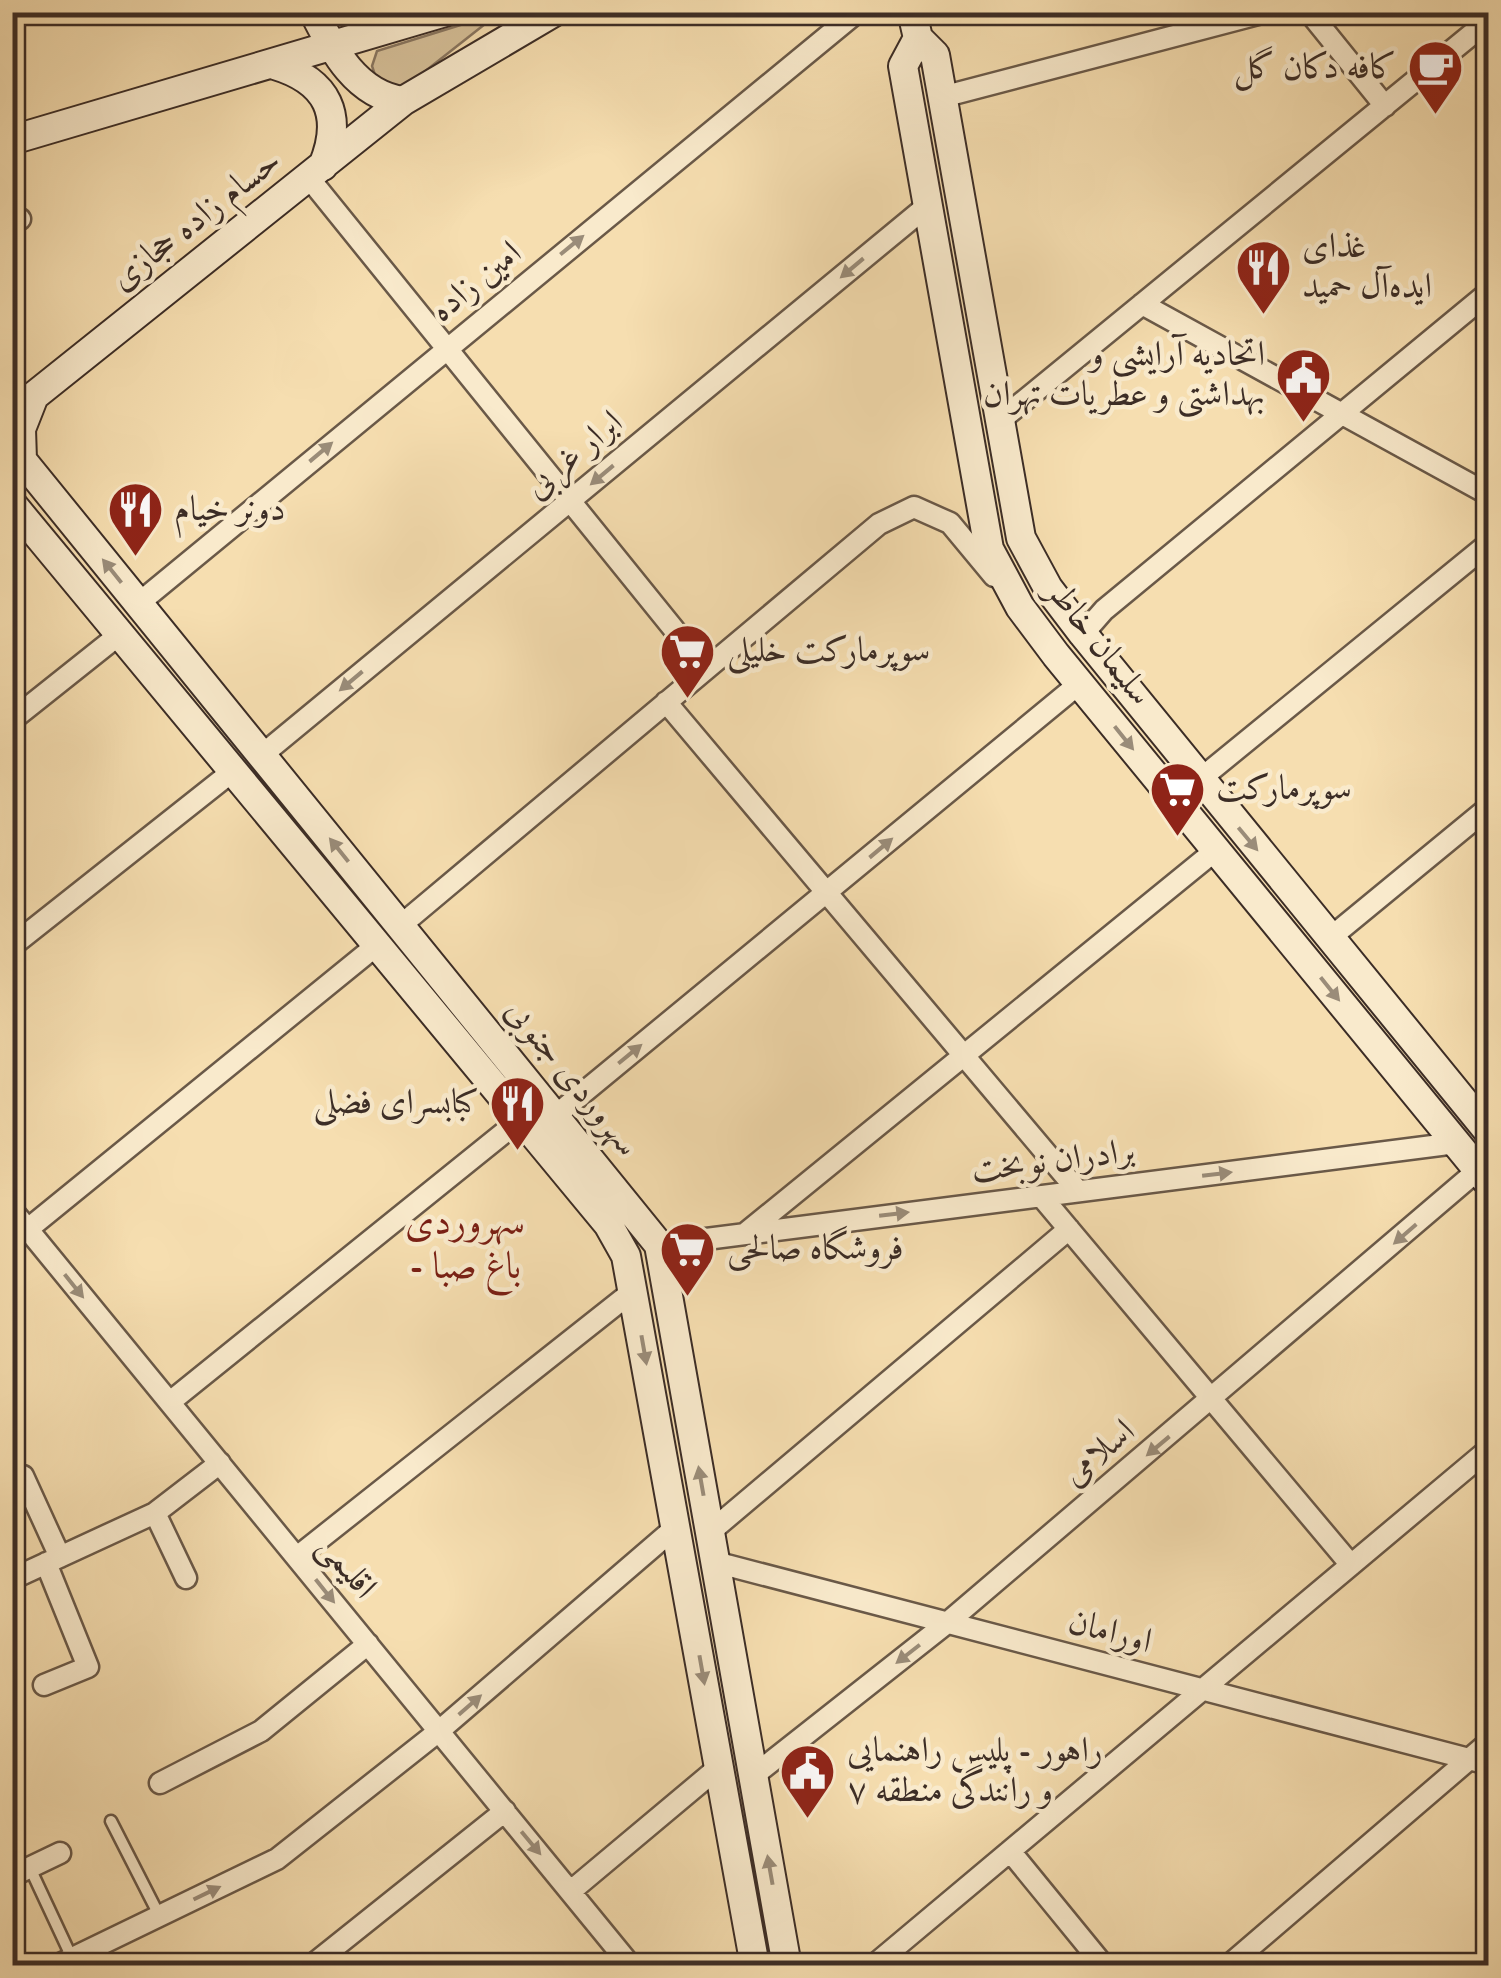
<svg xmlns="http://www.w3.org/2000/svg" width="1501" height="1978" viewBox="0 0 1501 1978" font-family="'IM FELL DW Pica',Amiri,serif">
	<rect width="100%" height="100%" fill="#f6deb0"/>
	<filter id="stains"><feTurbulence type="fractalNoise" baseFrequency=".002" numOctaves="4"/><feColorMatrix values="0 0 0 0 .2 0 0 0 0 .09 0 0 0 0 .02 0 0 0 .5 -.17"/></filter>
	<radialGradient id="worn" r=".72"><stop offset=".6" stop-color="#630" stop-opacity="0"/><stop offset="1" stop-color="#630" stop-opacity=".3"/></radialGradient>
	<path fill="#d6c099" stroke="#897660" stroke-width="2.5" d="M499 13 400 91 377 81 372 66 377 51Z"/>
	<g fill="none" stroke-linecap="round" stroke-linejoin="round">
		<defs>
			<path id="service" d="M111 1821 159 1915
				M30 1868 72 1958"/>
			<path id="minor" d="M1309 12 1385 106
				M12 17 26 12
				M942 97 1266 12
				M309 178 706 669
				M12 222 20 219
				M1142 304 1488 494
				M1003 418 1488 21
				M139 603 857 12
				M1083 634 1104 610 1488 293
				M666 702 1078 1191
				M12 720 120 634
				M262 755 927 206
				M1199 780 1488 544
				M400 926 879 524 914 507 950 523 994 576
				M1330 938 1488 808
				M12 946 233 771
				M555 1116 1080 683
				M1041 1196 1351 1565
				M12 1210 631 1966
				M28 1229 377 945
				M747 1232 1216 850
				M659 1245 1456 1143
				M170 1402 521 1119
				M23 1476 60 1557
				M155 1513 186 1578
				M710 1532 1069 1229
				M297 1557 633 1291
				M715 1562 1488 1764
				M12 1579 155 1513 220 1463
				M44 1685 88 1667 46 1563
				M753 1776 947 1623 1478 1170
				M160 1783 261 1731 368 1644
				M1010 1851 1104 1966
				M12 1876 60 1853
				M571 1891 719 1767
				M56 1966 277 1859 439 1731 676 1527
				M311 1966 505 1811
				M873 1966 1488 1450
				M1228 1966 1488 1743"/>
			<path id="secondary" d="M314 12C333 51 357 95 403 101
				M554 12 403 101 34 396 21 429 22 460 659 1245 787 1966
				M912 12 918 38 935 55 1021 538 1048 588 1083 634 1488 1131
				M918 38 903 66 989 549 1020 607 1056 655 1488 1182
				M275 65C328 81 344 115 323 166
				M12 140 445 12
				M12 504 608 1224 626 1256 755 1966"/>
		</defs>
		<use href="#service" stroke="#6a5948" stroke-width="15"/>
		<use href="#minor" stroke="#6a5948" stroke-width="25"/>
		<use href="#secondary" stroke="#3c2d26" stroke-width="32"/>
		<use href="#service" stroke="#f9eacc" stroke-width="10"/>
		<use href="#minor" stroke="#f9eacc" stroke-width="20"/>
		<use href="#secondary" stroke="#f9eacc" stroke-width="28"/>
	</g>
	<defs><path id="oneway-solid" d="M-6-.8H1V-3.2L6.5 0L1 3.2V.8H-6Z" transform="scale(2.5)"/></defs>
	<g fill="#9a8c79">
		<use href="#oneway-solid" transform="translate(572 245) rotate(-39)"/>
		<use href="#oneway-solid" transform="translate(852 268) rotate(140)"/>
		<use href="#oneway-solid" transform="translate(321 452) rotate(-40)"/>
		<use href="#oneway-solid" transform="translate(602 475) rotate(140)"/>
		<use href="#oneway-solid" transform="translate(112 571) rotate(-129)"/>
		<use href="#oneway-solid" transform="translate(351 681) rotate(140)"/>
		<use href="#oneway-solid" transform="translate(1124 738) rotate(51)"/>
		<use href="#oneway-solid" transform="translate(1248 839) rotate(50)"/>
		<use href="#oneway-solid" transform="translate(881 848) rotate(-40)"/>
		<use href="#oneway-solid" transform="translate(339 850) rotate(-129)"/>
		<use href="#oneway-solid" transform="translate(1330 989) rotate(51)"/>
		<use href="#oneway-solid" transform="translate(630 1054) rotate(-39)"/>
		<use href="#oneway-solid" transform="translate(1217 1174) rotate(-7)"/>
		<use href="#oneway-solid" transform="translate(894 1214) rotate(-7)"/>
		<use href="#oneway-solid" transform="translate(1405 1234) rotate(139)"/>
		<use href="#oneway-solid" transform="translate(74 1286) rotate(51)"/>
		<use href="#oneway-solid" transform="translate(644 1350) rotate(80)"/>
		<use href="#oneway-solid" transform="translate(1158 1446) rotate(140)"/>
		<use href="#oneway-solid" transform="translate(701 1481) rotate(-100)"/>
		<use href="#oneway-solid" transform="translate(325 1591) rotate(51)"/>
		<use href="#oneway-solid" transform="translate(908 1654) rotate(142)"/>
		<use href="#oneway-solid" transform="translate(702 1670) rotate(80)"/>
		<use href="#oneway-solid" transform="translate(470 1705) rotate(-41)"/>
		<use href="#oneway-solid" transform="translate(531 1843) rotate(50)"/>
		<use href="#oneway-solid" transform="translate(770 1870) rotate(-100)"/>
		<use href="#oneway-solid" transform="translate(207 1893) rotate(-26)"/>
	</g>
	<defs>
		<symbol id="cafe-pin" viewBox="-11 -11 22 30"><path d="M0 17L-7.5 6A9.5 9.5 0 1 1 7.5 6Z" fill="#8f2418" stroke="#f9eacc"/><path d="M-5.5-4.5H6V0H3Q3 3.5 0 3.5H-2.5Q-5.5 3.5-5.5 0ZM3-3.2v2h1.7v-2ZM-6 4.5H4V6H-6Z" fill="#fff"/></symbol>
		<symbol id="restaurant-pin" viewBox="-11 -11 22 30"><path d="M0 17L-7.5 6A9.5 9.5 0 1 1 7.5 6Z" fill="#8f2418" stroke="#f9eacc"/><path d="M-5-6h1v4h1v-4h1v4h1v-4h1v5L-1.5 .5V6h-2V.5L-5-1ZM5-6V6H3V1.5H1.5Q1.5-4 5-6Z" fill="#fff"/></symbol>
		<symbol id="civic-pin" viewBox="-11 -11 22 30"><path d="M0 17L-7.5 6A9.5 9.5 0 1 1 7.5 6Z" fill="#8f2418" stroke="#f9eacc"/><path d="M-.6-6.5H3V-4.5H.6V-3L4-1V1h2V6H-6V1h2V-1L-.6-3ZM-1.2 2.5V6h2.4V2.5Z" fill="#fff"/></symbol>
		<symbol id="supermarket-pin" viewBox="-11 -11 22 30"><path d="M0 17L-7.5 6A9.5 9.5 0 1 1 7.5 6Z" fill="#8f2418" stroke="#f9eacc"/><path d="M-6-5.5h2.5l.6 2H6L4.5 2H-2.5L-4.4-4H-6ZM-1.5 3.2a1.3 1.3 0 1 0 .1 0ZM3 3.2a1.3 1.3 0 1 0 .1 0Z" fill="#fff"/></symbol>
	</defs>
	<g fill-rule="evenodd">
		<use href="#cafe-pin" x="1404" y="36" width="63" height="86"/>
		<use href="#restaurant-pin" x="1232" y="236" width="63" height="86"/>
		<use href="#civic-pin" x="1272" y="344" width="63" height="86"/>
		<use href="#restaurant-pin" x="104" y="478" width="63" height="86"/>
		<use href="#supermarket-pin" x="656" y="620" width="63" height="86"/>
		<use href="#supermarket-pin" x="1146" y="758" width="63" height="86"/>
		<use href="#restaurant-pin" x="486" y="1072" width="63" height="86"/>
		<use href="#supermarket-pin" x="656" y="1218" width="63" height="86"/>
		<use href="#civic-pin" x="776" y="1740" width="63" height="86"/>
	</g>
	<g text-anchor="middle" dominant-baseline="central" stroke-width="9" stroke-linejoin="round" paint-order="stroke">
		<g font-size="35" fill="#3c2d26" stroke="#f9eacc" text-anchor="start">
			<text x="1397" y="68" text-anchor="end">کافه دکان گل</text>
			<text x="1302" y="247">غذای<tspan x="1302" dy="40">ایده‌آل حمید</tspan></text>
			<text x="1265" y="355" text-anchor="end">اتحادیه آرایشی و<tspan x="1265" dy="40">بهداشتی و عطریات تهران</tspan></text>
			<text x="174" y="510">دونر خیام</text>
			<text x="727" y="651">سوپرمارکت خلیلی</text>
			<text x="1216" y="789">سوپرمارکت</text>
			<text x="479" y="1103" text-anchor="end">کبابسرای فضلی</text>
			<text x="727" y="1249">فروشگاه صالحی</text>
			<text x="847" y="1751">راهور - پلیس راهنمایی<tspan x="847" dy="40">و رانندگی منطقه ۷</tspan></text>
		</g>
		<g font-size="35" fill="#3c2d26" stroke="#f9eacc">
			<text transform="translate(196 220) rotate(-38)">حسام زاده حجازی</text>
			<text transform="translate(476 282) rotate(-39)">امین زاده</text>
			<text transform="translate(574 455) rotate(-40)">ابرار غربی</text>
			<text transform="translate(1099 643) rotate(52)">سلیمان خاطر</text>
			<text transform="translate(572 1078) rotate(51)">سهروردی جنوبی</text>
			<text transform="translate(1053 1161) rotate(-7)">برادران نوبخت</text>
			<text transform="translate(1099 1453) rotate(-40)">اسلامی</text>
			<text transform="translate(347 1567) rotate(51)">اقلیمی</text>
			<text transform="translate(1110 1632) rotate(15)">اورامان</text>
		</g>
		<g font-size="38" fill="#7a1f14" stroke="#f9eacc">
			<text x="465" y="1223">سهروردی<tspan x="465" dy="44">- باغ صبا</tspan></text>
		</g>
	</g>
	<rect width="1501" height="1978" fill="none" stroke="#f6deb0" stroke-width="50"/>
	<rect x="15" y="15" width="1471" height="1948" fill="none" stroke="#3c2d26" stroke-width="5"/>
	<rect x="25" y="25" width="1451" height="1928" fill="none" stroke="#3c2d26" stroke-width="2.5"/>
	<rect width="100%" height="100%" filter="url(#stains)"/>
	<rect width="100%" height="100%" fill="url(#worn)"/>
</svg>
